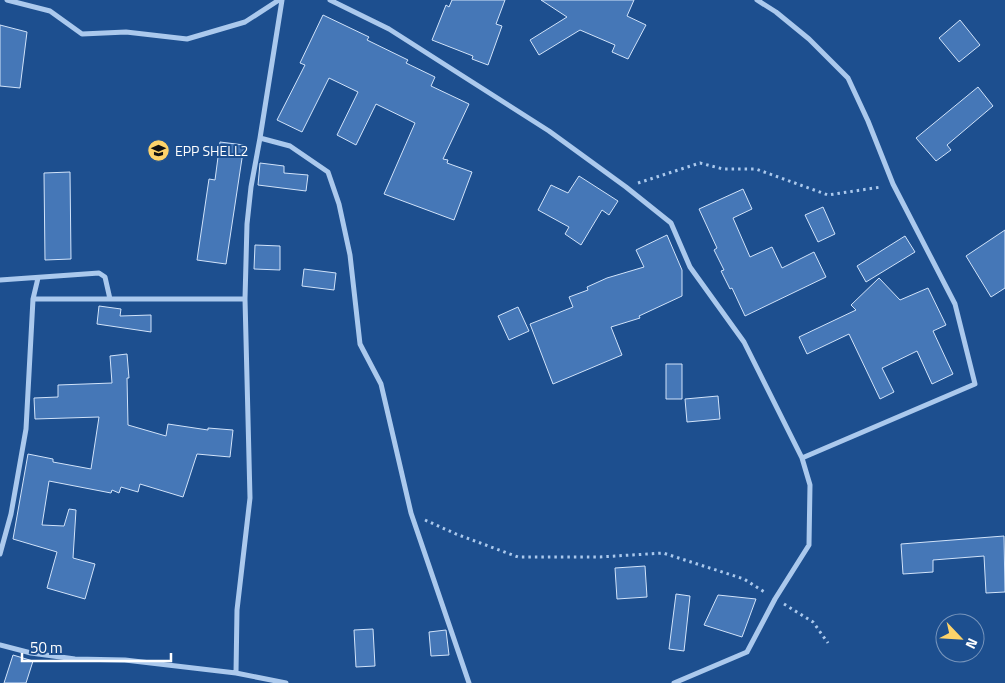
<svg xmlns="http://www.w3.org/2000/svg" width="1005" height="683" viewBox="0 0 1005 683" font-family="'Titillium Web',sans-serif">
	<rect width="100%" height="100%" fill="#1d4f8f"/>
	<path fill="#4577b7" stroke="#d1e3fa" d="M452 0H505L496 24 502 26 488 65 472 59 473 56 432 40 446 5 449 7Z
		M541 0H634L627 16 646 25 628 59 612 52 615 45 580 30 539 55 530 40 567 17Z
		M323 15 369 37 367 40 408 60 406 63 435 77 431 86 469 104 443 159 448 160 447 163 472 172 454 220 384 194 415 123 376 104 356 145 337 135 358 92 329 78 302 132 277 120 305 65 300 63Z
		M960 20 980 45 959 62 939 38Z
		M0 25 27 32 20 88 0 86Z
		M978 87 993 106 947 145 951 150 936 161 916 138Z
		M220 142 244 145 226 264 197 260 209 179 215 180Z
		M260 163 284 166V173L308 175 306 191 258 185Z
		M70 172 71 259 45 260 44 173Z
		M579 176 618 201 609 215 602 210 581 245 565 234 569 227 538 210 551 185 568 193Z
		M743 189 752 209 733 218 750 257 772 247 782 268 814 252 826 277 745 316 732 288 730 289 721 271 724 270 714 250 717 248 699 209Z
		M823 207 835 234 818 242 805 215Z
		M1005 230V288L991 297 966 256Z
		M667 235 682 270V296L639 316 640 318 611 327 622 355 553 384 530 324 573 307 569 297 588 290 587 287 607 278 644 267 636 250Z
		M905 236 915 252 866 282 857 266Z
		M255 245 280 246V270L254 269Z
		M304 269 336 273 334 290 302 286Z
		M879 278 900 300 928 288 946 325 933 331 953 374 932 384 917 351 882 368 894 392 880 399 849 334 807 354 799 337 856 310 851 305Z
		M99 306 121 309 120 316 151 315V332L97 324Z
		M518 307 529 331 509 340 498 316Z
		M127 354 129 378H127L128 425 166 436 168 424 208 430V428L233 430 230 457 197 454 183 497 140 484 138 492 121 487 119 493 112 490 111 493 49 481 42 525 64 526 69 509 76 510 73 558 95 564 85 599 47 588 57 552 13 539 28 454 53 459V462L91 469 99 417 35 419 34 398 58 397V385L112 383 110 356Z
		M666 364H682V399H666Z
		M718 396 720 419 687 422 685 399Z
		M1004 536 1005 592 986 593 984 556 933 560V572L903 574 901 544Z
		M645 566 647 597 617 599 615 568Z
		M676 594 690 596 684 651 669 649Z
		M718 595 756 599 742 637 704 625Z
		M373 629 375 666 356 667 354 630Z
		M446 630 449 655 431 656 429 632Z
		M13 655 33 661 26 683H4Z"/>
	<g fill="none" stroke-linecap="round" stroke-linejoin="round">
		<path stroke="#abc9ed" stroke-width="3" stroke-dasharray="2.5 4" stroke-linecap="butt" d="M638 183 700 163 723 169H756L828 195 881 187
			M425 520 456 534 518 557H600L663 553 744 579 766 593
			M784 604 813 622 828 643"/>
		<path stroke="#abc9ed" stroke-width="5" d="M7 0 50 11 82 34 126 32 187 39 245 22 279 0
			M282 0 260 138 290 146 328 172 339 204 350 255 360 344 381 384 411 513 469 683
			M330 0 389 29 549 131 626 187 671 223 690 267 744 342 802 458 810 485 809 545 775 599 747 652 674 683
			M757 0 776 12 809 39 848 78 868 121 893 184 955 304 975 384 802 458
			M0 280 99 273 105 277 110 299
			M33 299H245L250 498 237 610 236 673 286 683
			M245 299 247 224 251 187 260 138
			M0 554 11 514 26 429 33 299 38 278
			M0 645 31 653 75 659 125 660 236 673"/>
	</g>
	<defs>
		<symbol id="school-disc" viewBox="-11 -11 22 22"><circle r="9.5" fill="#fdd36a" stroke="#1d4f8f"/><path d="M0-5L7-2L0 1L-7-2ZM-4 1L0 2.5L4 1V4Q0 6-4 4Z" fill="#111"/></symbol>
	</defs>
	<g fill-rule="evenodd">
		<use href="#school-disc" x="146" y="138" width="25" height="25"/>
	</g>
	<g text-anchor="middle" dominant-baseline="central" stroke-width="4" stroke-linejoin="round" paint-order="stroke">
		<g font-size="14" fill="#fff" stroke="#1d4f8f" text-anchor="start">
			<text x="175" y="150">EPP SHELL2</text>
		</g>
	</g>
	<g transform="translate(960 638) rotate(115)"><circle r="24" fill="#1d4f8f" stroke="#7795bc"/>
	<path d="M0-4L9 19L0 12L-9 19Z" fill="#fdd36a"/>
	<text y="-8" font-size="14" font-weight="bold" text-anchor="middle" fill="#ffffff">N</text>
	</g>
	<path d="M22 653v8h149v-8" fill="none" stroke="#ffffff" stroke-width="2.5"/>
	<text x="30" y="653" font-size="15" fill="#ffffff" stroke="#1d4f8f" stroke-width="4" paint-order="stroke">50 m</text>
</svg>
